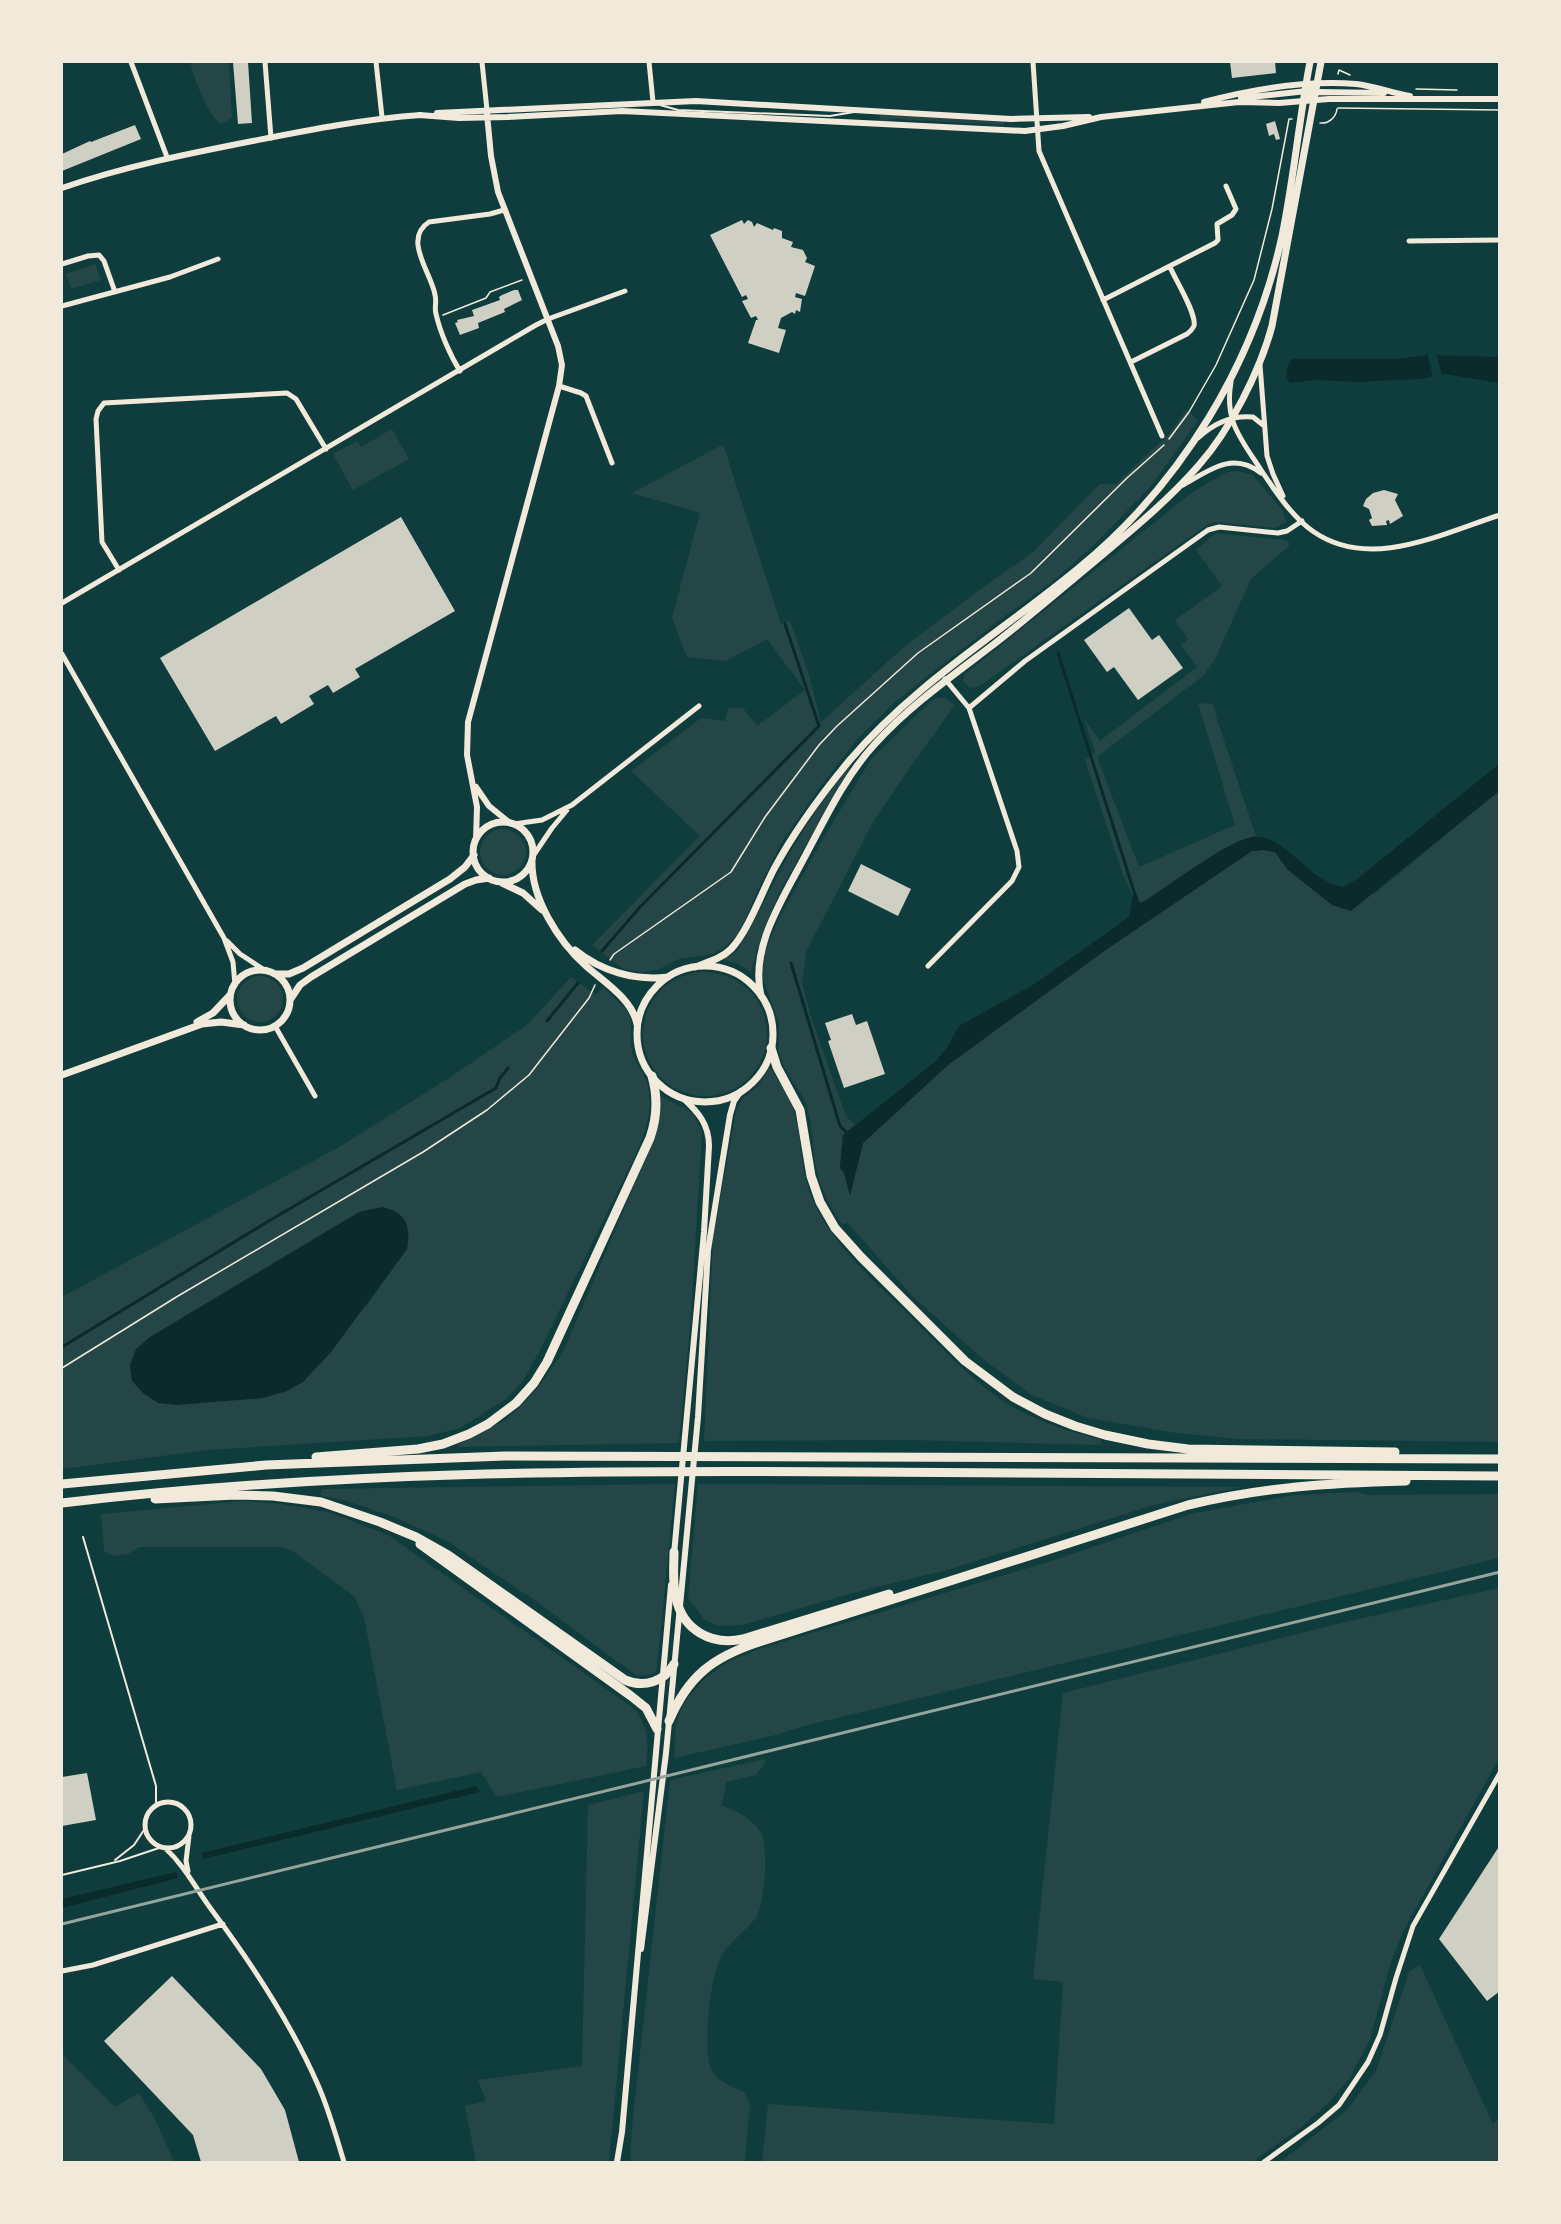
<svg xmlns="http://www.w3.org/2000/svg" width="1561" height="2224" viewBox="0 0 1561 2224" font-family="Arial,sans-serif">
	<rect width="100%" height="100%" fill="#0f3d3e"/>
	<path fill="#244646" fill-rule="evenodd" d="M190 62H229L232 116C228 121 225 124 219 123 203 106 197 84 190 62Z
		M880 114 1004 121V125L894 119 879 123Z
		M95 264 101 280 71 289 66 274Z
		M1187 409 1198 421 1150 487 1093 546 1053 581 993 625 896 701 858 738 820 787 782 842 762 881 738 935 721 950 711 954 679 959 657 970 642 972 623 969 592 945 700 836 631 771 701 718 725 721 728 708H743L757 726 805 690 767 639 726 661 687 657 672 618 700 513 632 493 722 445 724 447 781 624 790 621 808 672 821 722 905 646 978 591 1033 552 1100 484H1116L1169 434Z
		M392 429 409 459 353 490 333 454 357 441 361 447Z
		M1238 471 1253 475 1283 511 1286 522 1275 528 1215 522 1207 525 981 685C972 690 969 688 963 681L964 675 1191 493 1227 472Z
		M1216 533 1285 540 1289 542V546L1251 579 1215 659 1204 675 1097 757 1139 867 1235 825 1198 703 1213 704 1216 716 1256 836C1212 845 1180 886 1140 903L1137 895 1133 896 1123 875 1085 760 1095 752 1084 719 1100 741 1197 667 1181 645 1188 639 1175 620 1222 586 1196 550Z
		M937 698H945L955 705 914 762 874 820 806 952 802 983 812 1020 846 1116 855 1125 843 1135 840 1168 844 1172 850 1194 863 1143 948 1065 1107 949 1252 851 1263 850 1275 852 1288 870 1300 878 1374 894 1499 791V1442L1239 1439 1176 1433 1088 1418 1032 1395 984 1360 912 1296 847 1222 843 1225 830 1206 819 1181 814 1158 811 1123 805 1101 783 1065 779 1052V1023L763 979 764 954 777 922 820 844 871 759 930 702Z
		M852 765C847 782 830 805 820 821 791 870 763 917 751 973L739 964 722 960 738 950C767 899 790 845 826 797 834 786 842 774 852 765Z
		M480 852a23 23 0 1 1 46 0a23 23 0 1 1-46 0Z
		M643 1034a62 62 0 1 1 124 0a62 62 0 1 1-124 0Z
		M237 999a23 23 0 1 1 46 0a23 23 0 1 1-46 0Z
		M571 977 596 995 603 987 628 1011C634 1022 629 1036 631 1048 634 1062 643 1070 647 1083 654 1106 646 1130 637 1152L540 1350 523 1381 506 1399 460 1428 428 1436 208 1450 62 1469V1297L341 1146 449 1078 527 1025ZM405 1220 409 1233 407 1249 365 1308Z
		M770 1067C778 1081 790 1096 794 1111 802 1139 800 1169 811 1196 831 1245 876 1282 912 1318 944 1350 976 1386 1015 1408 1042 1423 1071 1433 1101 1439V1445L907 1440 704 1441 713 1240 736 1111 742 1099 758 1086Z
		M661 1096 693 1113 702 1131 691 1316 679 1443 459 1447V1444L505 1420 520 1407 539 1386 562 1354 652 1144 658 1126Z
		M698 1483 703 1484 1242 1487 1154 1505 947 1570 856 1592 742 1625 718 1626 704 1619 688 1598Z
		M675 1484 657 1668 654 1674 637 1676 537 1602 447 1541 394 1517 347 1501 322 1496 320 1493 323 1489Z
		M1357 1492 1368 1495 1499 1494V1558L808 1725 772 1736 674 1758 676 1724 683 1704 702 1681 727 1662 762 1648 1045 1563 1190 1514 1294 1495Z
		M243 1501 281 1504 328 1512 388 1535 632 1707C649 1725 649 1743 646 1766L497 1797 481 1772 397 1790 364 1617 354 1596 291 1550 282 1547H139L128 1554 113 1556 104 1551 101 1514Z
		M1499 1588V1758L1404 1930 1390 1965 1370 2039 1350 2078 1327 2104 1299 2129 1252 2162H762L768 2104 1054 2124 1063 1982 1033 1979 1063 1693 1345 1622Z
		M765 1759V1763L756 1775 726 1782 722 1806C736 1810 751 1818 760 1831 769 1844 765 1902 757 1916 747 1931 729 1941 721 1957 710 1977 702 2049 711 2069 717 2082 732 2086 744 2092L750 2104 745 2162H630L632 2127 670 1780Z
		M644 1791 609 2162H476L465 2106 486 2101 478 2080 582 2066 588 1805Z
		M1420 1965 1493 2124 1499 2119V2162H1280L1347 2110 1376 2071 1409 1972Z
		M62 2054 115 2107 139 2093 156 2121 174 2162H62Z"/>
	<path fill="#0a2a2b" d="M1427 355 1499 357V383L1445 374 1420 379 1358 382 1314 380 1291 383 1288 381C1285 371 1287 367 1292 359H1396Z
		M1499 764V791L1351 911 1332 905 1288 870 1275 852 1263 850 1252 851 1107 949 948 1065 863 1143 850 1196 844 1173 840 1168 843 1135 936 1061 948 1046 959 1026 1033 985 1129 917 1133 896 1136 894 1140 903 1146 900C1168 886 1231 839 1253 837 1267 835 1280 845 1290 853 1308 868 1321 883 1344 887L1357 879Z
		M382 1207C407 1213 410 1224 407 1249L331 1352 303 1382 287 1391 263 1398 177 1405 158 1403 143 1393 132 1381 130 1365 136 1349 150 1337 359 1212Z
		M476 1786 480 1792 203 1859 202 1853Z
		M176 1872 178 1878 62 1908V1899Z"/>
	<path fill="#0f3d3e" d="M1427 352H1436L1442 376 1433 378Z"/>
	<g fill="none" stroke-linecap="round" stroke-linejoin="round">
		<path stroke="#0a2a2b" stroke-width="3" d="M1058 653 1136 898
			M602 951 640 907 819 726 785 624
			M791 963 840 1126 848 1134
			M547 1021 578 983
			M62 1347 267 1222 496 1088 500 1078 508 1068"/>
	</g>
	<path fill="#cfcfc3" d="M233 62H248L252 123 238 124Z
		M1230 62H1275L1276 73 1232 78Z
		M1275 121 1280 139 1276 140 1274 134 1269 136 1266 124Z
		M135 125 141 139 62 171V154L90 141 91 142Z
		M742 220 744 224 748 220 752 222 754 227 757 223 773 230 774 228 782 231V238L793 242 791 247 803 250 807 258 805 262 815 266 805 296 796 293 795 297 802 299 800 312 796 310 795 314 792 312 781 318 778 328 786 330 779 353 748 343 756 320H758L756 316 751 318 742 301 748 299 746 295 742 297 710 235Z
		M514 290H518L522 300 504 309 505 312 478 323 479 328 460 335 455 323 458 322 457 320 474 316 472 310 500 300 499 297 502 295Z
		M1384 490 1398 494 1395 500 1403 516 1390 524 1389 520 1386 521 1387 525 1372 526 1369 520 1372 518 1369 509 1363 506 1366 499 1373 493Z
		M401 517 455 611 355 669 360 677 333 693 328 685 309 696 314 704 281 724 276 716 215 751 160 658Z
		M1129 608 1152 640 1159 635 1183 668 1138 700 1114 667 1107 672 1084 640Z
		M861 864 911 889 898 916 848 891Z
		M852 1014 856 1025 867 1021 885 1074 844 1088 828 1041 831 1040 825 1023Z
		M87 1773 96 1820 62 1826V1777Z
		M1500 1845V1991L1487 2001 1439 1939Z
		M172 1976 261 2069 285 2110 299 2162H201L193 2135 104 2041Z"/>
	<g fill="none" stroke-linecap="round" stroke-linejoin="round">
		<path stroke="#f1e9da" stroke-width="1.5" d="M1338 74 1339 70 1350 75
			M1416 89 1457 90
			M1338 108 1500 110
			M1320 123C1329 124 1336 117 1337 109
			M443 315 486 298 490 292 522 280
			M1169 439 1189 412 1216 365 1254 280 1272 209 1289 119H1292
			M610 960 614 954 731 872 765 817 819 745 837 726 918 653 1031 573 1127 478 1164 445
			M62 1368 178 1296 423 1152 487 1110 529 1075 589 998 595 985"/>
		<path stroke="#f1e9da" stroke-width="2" d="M660 105 678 110 830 116 854 112
			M83 1537 156 1786V1806
			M115 1860 134 1845 146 1827
			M62 1875 120 1861 162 1847"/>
		<path stroke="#f1e9da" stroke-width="5" d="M131 62 167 157
			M265 62 271 138
			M376 62 382 117
			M482 62 487 110
			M649 62 653 102
			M1033 62 1039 151 1162 436
			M1409 241 1500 240
			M62 264 88 256 99 255 104 261 115 292
			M1103 300 1215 243 1218 240 1217 224 1232 215 1236 209 1226 186
			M62 306 170 277 218 259
			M1131 362 1187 334C1191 331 1192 330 1194 326 1197 314 1175 279 1170 267
			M1260 365 1267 456 1273 474 1283 496
			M460 371C450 355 440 332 436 314 434 308 437 302 435 295 432 274 402 239 429 222L490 214 504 210
			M1231 382C1224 421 1241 439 1261 470 1275 491 1293 518 1314 532 1371 571 1443 533 1500 515
			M559 386 581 393 586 396 612 463
			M1198 438C1214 423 1231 415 1253 417L1263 425
			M1183 485C1210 470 1232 451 1261 473
			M119 570 102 542 96 419 98 411 104 403 287 393 296 399 326 449
			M62 603 536 325 548 319 625 291
			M62 654 224 938 233 962 235 985
			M969 708 1025 661 1208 530 1219 527 1278 533 1287 531 1302 521
			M514 824 542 820 572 805 699 706
			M533 856 552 828 567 810
			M227 941 240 954 266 971
			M928 966 1012 881 1019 867 1017 851 969 708 945 679
			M275 1026 315 1096
			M145 1825a23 23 0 1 1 46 0a23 23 0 1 1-46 0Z
			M165 1848C186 1867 197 1891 214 1913 254 1967 291 2023 318 2085 329 2110 336 2136 344 2162
			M188 1871 186 1861 189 1836
			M62 1971 93 1965 223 1924
			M1264 2162 1318 2123 1339 2105 1368 2062 1380 2035 1396 1978 1413 1926 1500 1773"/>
		<path stroke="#f1e9da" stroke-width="6" d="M1241 98 1307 91 1317 84
			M1303 101 1309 95 1318 92 1384 93
			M1204 102C1253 89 1306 80 1356 84 1374 86 1392 93 1410 96
			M437 113 696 101 1011 119 1089 117
			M419 115 459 118 508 117 622 111 1025 131 1063 126 1101 117 1239 102 1279 103 1329 99H1500
			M62 188C126 166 187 154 253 141 309 130 364 119 421 115
			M476 787 489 806 510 823
			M476 840 477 807 467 755 468 722 559 386 562 365 558 346 498 192 491 156 487 114
			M674 1554 704 1232 709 1146C709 1124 698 1112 683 1098
			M641 1949 666 1753 698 1417 708 1250 730 1115 734 1101 741 1091
			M617 2162 622 2132 671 1585"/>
		<path stroke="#f1e9da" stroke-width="7" d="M473 852a30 30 0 1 1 60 0a30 30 0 1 1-60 0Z
			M532 860C531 898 558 941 586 966 604 982 632 999 637 1024
			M502 883 523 893 542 910
			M575 950C601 971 634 981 668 977
			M637 1034a68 68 0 1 1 136 0a68 68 0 1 1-136 0Z
			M695 967C708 962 721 959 731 949 748 931 762 892 774 869 795 830 821 795 849 761 915 683 1002 632 1080 567 1181 484 1254 364 1282 236 1294 178 1299 119 1310 62
			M230 1000a30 30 0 1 1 60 0a30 30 0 1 1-60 0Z
			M275 974H289L303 968 450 879 465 867 474 855
			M761 996C751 952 776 910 796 873 820 830 841 781 874 745 910 705 955 674 998 641 1029 617 1059 591 1089 566 1127 534 1167 502 1199 465 1230 430 1260 371 1272 326L1321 62
			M290 1000 300 985 311 977 465 884 476 880 489 878
			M197 1022 213 1013 230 995
			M62 1075 202 1024 221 1022 244 1025"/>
		<path stroke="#f1e9da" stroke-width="9" d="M771 1048 777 1067 800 1110 811 1176 820 1202 835 1228 861 1257 965 1361 1013 1397 1045 1414 1075 1426 1105 1435 1148 1444 1188 1449 1395 1452
			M316 1457 418 1449 443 1444 469 1434 488 1424 516 1403 534 1383 547 1362 650 1138C657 1118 658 1097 652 1076
			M62 1484 266 1465 505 1456 1500 1459
			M155 1499 235 1495 273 1496 321 1502 380 1522 416 1537 448 1555 625 1680C644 1688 664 1682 674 1664
			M62 1503C328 1471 595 1470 863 1472 1075 1473 1287 1475 1500 1476
			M420 1544 631 1696 646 1708 657 1729
			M674 1552C674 1567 672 1583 676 1598 683 1630 711 1646 743 1639L889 1594
			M669 1721C688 1676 713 1657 759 1642L1188 1505C1264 1487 1328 1483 1406 1481"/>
		<path stroke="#97a49c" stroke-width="3" d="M62 1924 1500 1572"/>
	</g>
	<rect width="1561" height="2224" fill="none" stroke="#f1e9da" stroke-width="126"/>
</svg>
